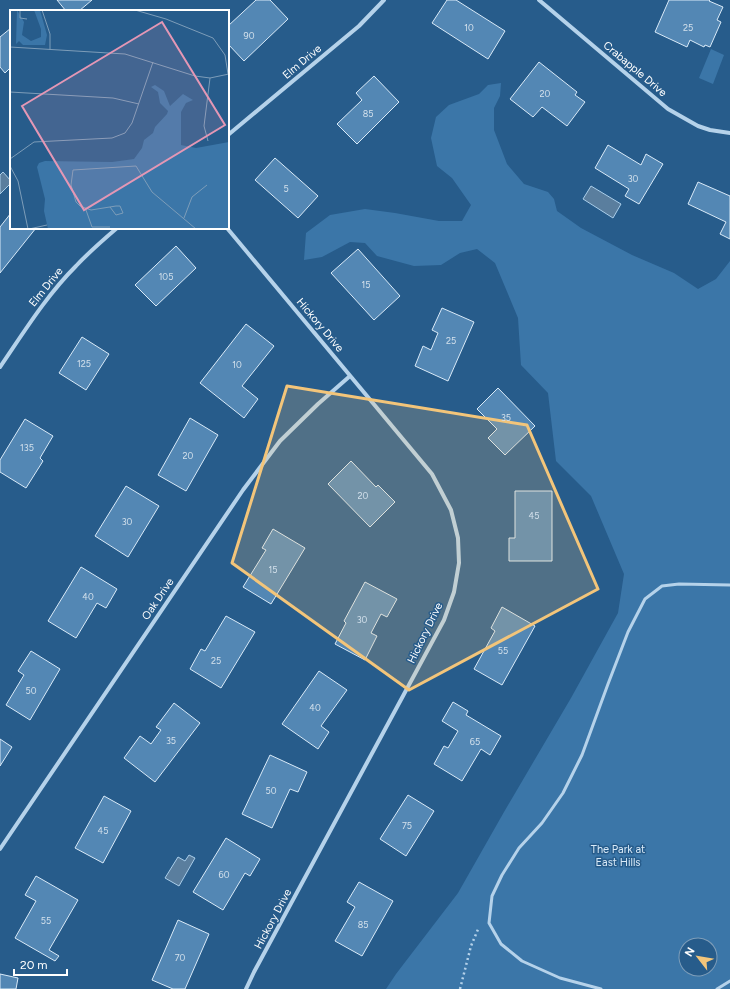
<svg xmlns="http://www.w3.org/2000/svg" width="730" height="989" viewBox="0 0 730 989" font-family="Figtree,sans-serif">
	<rect width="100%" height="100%" fill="#275c8b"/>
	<path fill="#3b76a8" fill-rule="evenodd" d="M711 49 724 55 713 84 699 78Z
		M501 83 500 96 494 108V130L507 164 524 184 548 192 554 199 557 211 581 228 632 255 674 273 698 289 716 279 730 261V989H386L396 974 458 893 504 812 571 698 618 613 624 574 591 496 556 461 548 393 521 365 518 318 495 263 477 249 460 253 441 265 414 266 377 256 365 243 350 242 322 257 304 260 306 233 330 215 365 209 395 213 439 221H462L471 205 452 178 437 166 431 138 436 117 449 105 479 94 488 85ZM686 945H710V969H686Z"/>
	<path fill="#5a7e9e" stroke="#aaceea" d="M3 172 11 181V183L0 194V175Z
		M591 186 621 204 613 218 583 199Z
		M189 855 195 858 179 886 165 878 178 857 185 861Z"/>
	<path fill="#5387b4" stroke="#d9eaf8" d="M57 0H92L79 11H66Z
		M256 0H270L288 19 244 61 228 44V26Z
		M447 0H456L505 31 488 59 432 23Z
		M669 0H710L709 1 723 7 717 20 721 22 710 47 705 45 704 47 690 40 687 47 655 32Z
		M11 28V67L5 73 0 67V37Z
		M539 62 577 92 575 95 585 102 567 126 542 107 533 117 510 99Z
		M374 76 399 102 357 144 337 124 362 100 356 93Z
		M608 145 641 165 646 154 663 164 639 204 625 196 629 189 595 168Z
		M275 158 318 196 298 218 255 180Z
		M698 182 730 196V239L720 234 726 222 688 204Z
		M11 213V228H36L0 273V227Z
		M176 246 196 268 156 306 135 285Z
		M358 249 400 296 374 320 331 273Z
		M442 308 474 322 448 381 415 366 423 346 431 350 438 333 432 330Z
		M246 324 274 346 242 386 258 399 244 418 200 383Z
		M82 337 109 354 86 390 59 373Z
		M498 388 535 426 505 455 488 438 497 429 477 409Z
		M190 418 218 435 186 491 158 475Z
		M25 419 53 436 40 458 43 461 26 488 0 472V460Z
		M351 461 376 487 378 485 395 502 370 527 328 484Z
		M126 486 159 506 128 557 95 536Z
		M515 491H552V561H509V538H515Z
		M273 529 305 548 271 604 243 587 266 550 262 548Z
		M81 567 117 589 106 608 97 603 76 638 48 621Z
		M365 582 397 599 387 617 381 614 371 633 377 636 365 660 335 644 346 623 344 621Z
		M502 607 535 626 502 685 474 669 495 631 491 628Z
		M226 616 255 632 221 688 190 669 201 649 205 651Z
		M31 651 60 669 30 720 6 705 24 675 18 671Z
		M319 671 347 690 321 726 329 732 318 749 282 724Z
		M453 702 468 711 466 715 501 736 490 755 481 749 462 781 434 764 444 746 448 748 458 731 442 721Z
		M174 703 200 723 155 782 124 758 140 736 151 744 161 730 156 727Z
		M0 739 12 747 0 766Z
		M270 755 307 772 298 792 290 789 272 828 242 814Z
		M408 795 434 811 406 856 380 839Z
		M104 796 131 811 103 863 75 848Z
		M226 838 260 859 250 876 245 873 223 910 193 892Z
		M36 876 78 900 49 950 59 956 55 961 15 938 36 901 25 895Z
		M359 882 393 901 362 956 335 941 355 907 347 902Z
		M178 920 209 934 185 989H173L152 980Z
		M0 974 18 978 16 989H0Z"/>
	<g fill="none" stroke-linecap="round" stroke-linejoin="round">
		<path stroke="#b5d2ea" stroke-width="2.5" stroke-dasharray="2 3" stroke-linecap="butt" d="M460 989 471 946 479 927"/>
		<path stroke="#b5d2ea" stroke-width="3" d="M601 989 560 978 522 961 501 944 489 923 492 896 502 875 519 848 542 823 563 793 582 755 608 684 628 632 645 599 662 586 679 584 730 585
			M717 989 730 981"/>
		<path stroke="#b5d2ea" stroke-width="4" d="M539 0 668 109 698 126 710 130 730 133
			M228 135 359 26 384 0
			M227 228 432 474 451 510 458 538 459 563 454 592 444 620 254 972 246 989
			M0 367C24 332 46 296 76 266 89 252 103 240 117 228
			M0 849 243 490 280 441 318 404 350 376"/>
	</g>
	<path fill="#f3c57a" fill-opacity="0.2" stroke="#f3c57a" stroke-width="3" stroke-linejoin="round" d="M287 386 527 425 598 589 409 690 232 563Z"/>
	<g text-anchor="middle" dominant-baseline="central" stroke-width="3" stroke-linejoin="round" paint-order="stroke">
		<g font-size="9" fill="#d4e1ec">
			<text x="469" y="27">10</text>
			<text x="688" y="27">25</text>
			<text x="249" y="35">90</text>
			<text x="545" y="93">20</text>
			<text x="368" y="113">85</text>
			<text x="633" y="178">30</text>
			<text x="286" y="188">5</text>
			<text x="166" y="276">105</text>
			<text x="366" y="284">15</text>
			<text x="451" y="340">25</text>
			<text x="84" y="363">125</text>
			<text x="237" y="364">10</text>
			<text x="506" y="417">35</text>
			<text x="27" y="447">135</text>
			<text x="188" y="455">20</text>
			<text x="363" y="495">20</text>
			<text x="534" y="515">45</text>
			<text x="127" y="521">30</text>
			<text x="273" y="569">15</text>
			<text x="88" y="596">40</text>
			<text x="362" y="619">30</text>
			<text x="503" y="650">55</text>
			<text x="216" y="660">25</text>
			<text x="31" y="690">50</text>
			<text x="315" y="707">40</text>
			<text x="171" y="740">35</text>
			<text x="475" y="741">65</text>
			<text x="271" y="790">50</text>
			<text x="407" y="825">75</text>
			<text x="103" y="830">45</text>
			<text x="224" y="874">60</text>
			<text x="46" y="920">55</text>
			<text x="363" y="924">85</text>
			<text x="180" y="957">70</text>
		</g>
		<g font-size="11" fill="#fff" stroke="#275c8b">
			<text transform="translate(302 62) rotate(-40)">Elm Drive</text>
			<text transform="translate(635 69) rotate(40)">Crabapple Drive</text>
			<text transform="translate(46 287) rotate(-51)">Elm Drive</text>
			<text transform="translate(320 325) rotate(50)">Hickory Drive</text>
			<text transform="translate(158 599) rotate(-56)">Oak Drive</text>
			<text transform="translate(425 633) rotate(-64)">Hickory Drive</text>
			<text transform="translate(273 919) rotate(-62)">Hickory Drive</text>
		</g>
		<g font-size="11" fill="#d9eaf8" stroke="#275c8b">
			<text x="618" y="849">The Park at<tspan x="618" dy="13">East Hills</tspan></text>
		</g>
	</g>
	<g transform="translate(10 10)">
		<rect width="219" height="219" fill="#275c8b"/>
		<path d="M7 0 14 12 12 25 21 31 31 27V19L24 0H30L37 25 35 35H13L9 31 6 34ZM145 75 154 81 160 96 173 84 183 90 176 93 171 102V135L186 138 219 132V219H38L34 201 35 189 27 157 29 153 35 151 102 152 124 149 132 138 134 130 143 123 145 117 157 104 158 101 150 93 148 82 141 77Z" fill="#3b76a8"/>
		<path fill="none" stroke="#7d9db9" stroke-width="1" d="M10 0V8L17 9M32 0 40 24V40M125 0 156 9 203 28 215 45 218 64M0 37 115 44 185 66 200 68 219 64M0 82 103 88 129 94M198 131 194 116 200 68M0 149 24 132 102 128 115 123 122 113 143 52M0 156 8 171 18 219M100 197 106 205 113 203 110 196H106L81 200 70 196 66 192 61 175 63 160 126 156 142 182 186 219M76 200 82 217H100M174 208 182 187 197 175M19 219 37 215"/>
		<path fill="#e497b5" fill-opacity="0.15" stroke="#e497b5" stroke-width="2" d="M152 12 215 115 74 200 12 96Z"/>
		<rect width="219" height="219" fill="none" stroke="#fff" stroke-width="2"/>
	</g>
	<g transform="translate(698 957) rotate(301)"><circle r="19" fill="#275c8b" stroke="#7d9db9"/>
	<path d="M0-3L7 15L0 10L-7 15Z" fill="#f3c57a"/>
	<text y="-6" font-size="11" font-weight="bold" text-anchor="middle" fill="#ffffff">N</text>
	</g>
	<path d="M14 969v6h53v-6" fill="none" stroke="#ffffff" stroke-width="2"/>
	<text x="20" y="969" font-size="12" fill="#ffffff" stroke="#275c8b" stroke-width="3" paint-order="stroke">20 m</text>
</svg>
